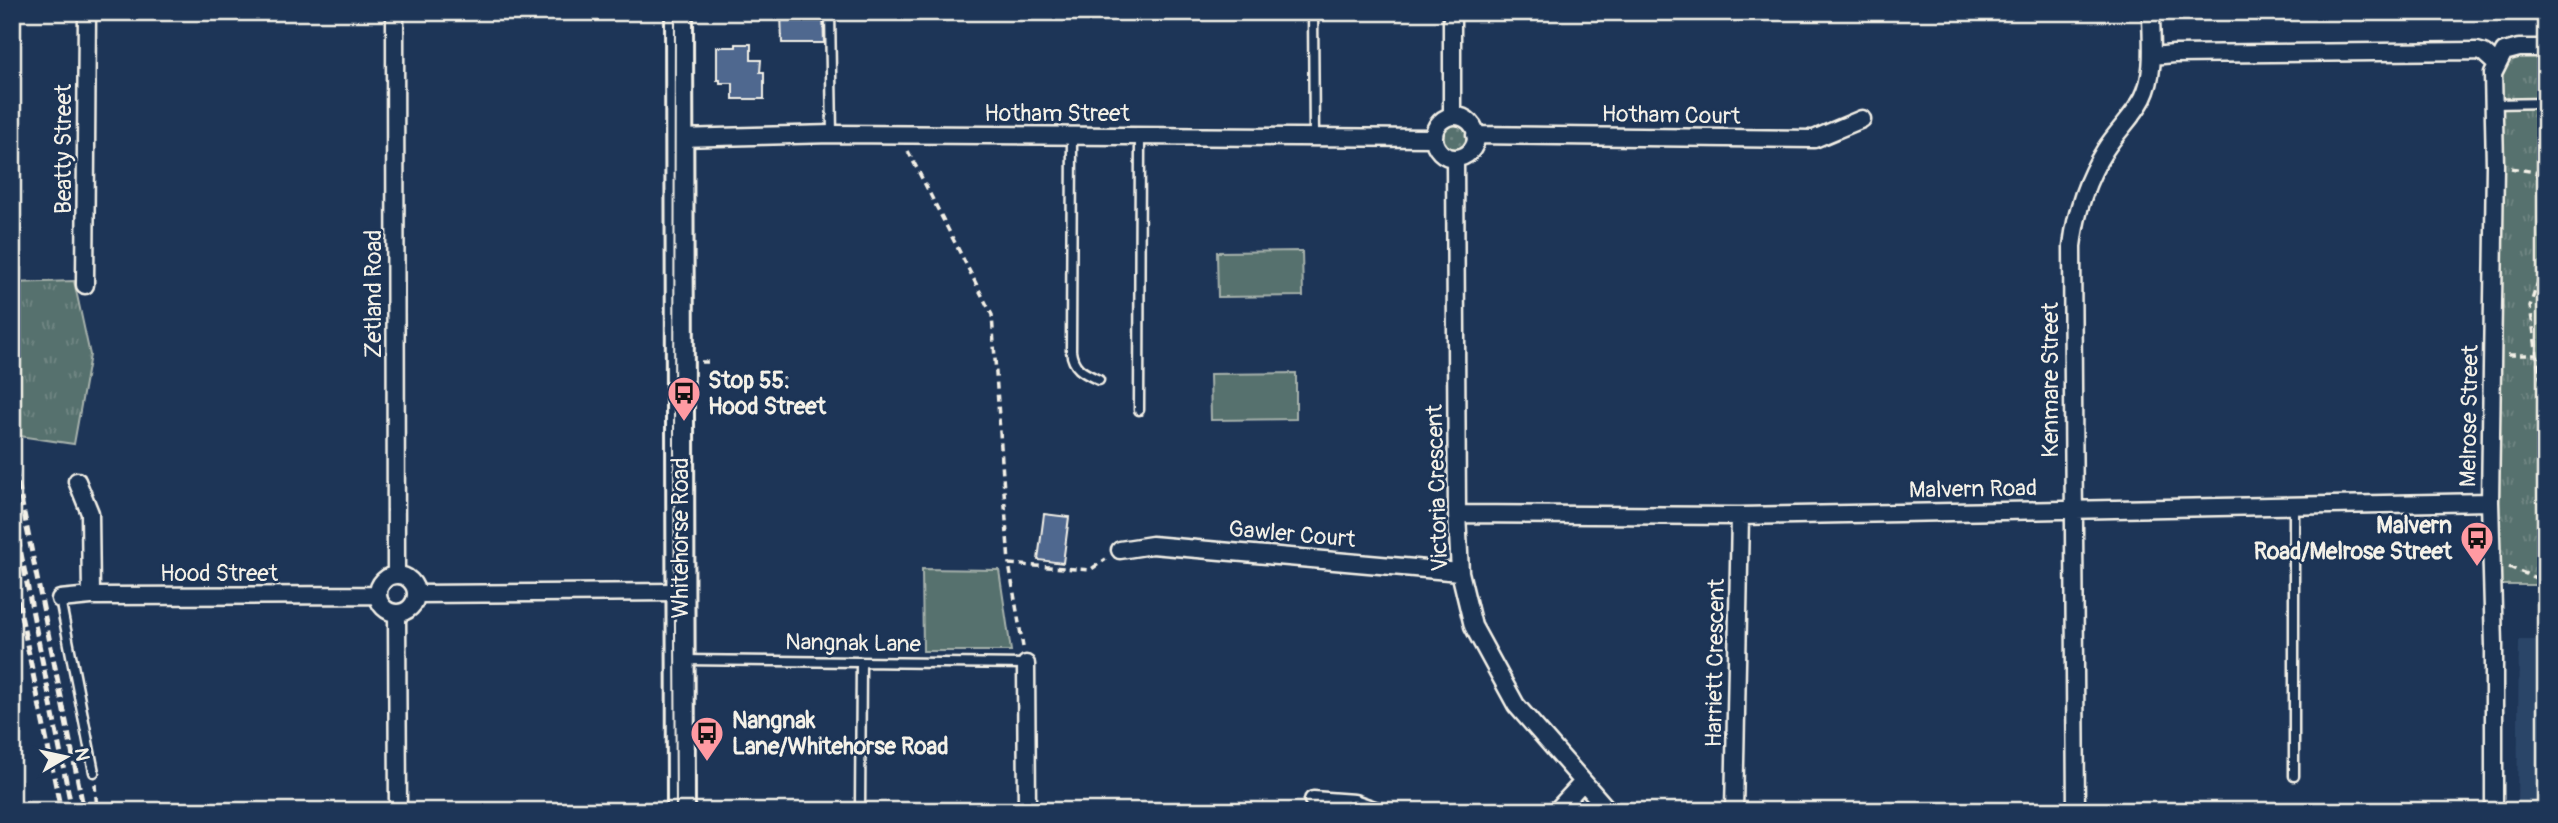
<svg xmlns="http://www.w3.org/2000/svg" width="2558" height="823" viewBox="0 0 2558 823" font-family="Pangolin,sans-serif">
	<defs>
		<pattern id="park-tufts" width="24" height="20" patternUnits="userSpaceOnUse" patternTransform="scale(1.75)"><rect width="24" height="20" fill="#57716e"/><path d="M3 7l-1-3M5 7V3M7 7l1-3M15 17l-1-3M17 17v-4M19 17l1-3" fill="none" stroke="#708683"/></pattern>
		<pattern id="garden-dots" width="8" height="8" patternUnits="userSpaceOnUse" patternTransform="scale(1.75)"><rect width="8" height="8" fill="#57716e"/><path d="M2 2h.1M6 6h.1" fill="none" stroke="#708683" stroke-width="1.8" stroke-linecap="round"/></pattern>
	</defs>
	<rect width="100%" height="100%" fill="#1d3557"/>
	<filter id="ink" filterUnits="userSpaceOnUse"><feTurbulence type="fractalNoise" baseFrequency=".0143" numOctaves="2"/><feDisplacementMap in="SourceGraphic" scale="14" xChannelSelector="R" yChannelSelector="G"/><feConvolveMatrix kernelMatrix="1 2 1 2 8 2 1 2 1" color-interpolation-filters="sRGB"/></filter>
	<g filter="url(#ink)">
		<path fill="#2c4468" d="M2519 640H2546V811H2517Z"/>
		<path fill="#57716e" stroke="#a6b1ab" stroke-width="2" d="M1302 251 1303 296 1218 297 1217 252Z
			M1296 373V419L1211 420 1210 374Z
			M922 569 999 570 1011 651H923Z"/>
		<path fill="url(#park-tufts)" stroke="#a6b1ab" stroke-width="2" d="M2546 46V585H2493L2496 64 2504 52Z
			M74 281 90 355 74 444 20 436 12 400V283Z"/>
		<path fill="url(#garden-dots)" stroke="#a6b1ab" stroke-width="2" d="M1443 136a13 13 0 1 1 26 0a13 13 0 1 1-26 0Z"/>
		<path fill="#50688f" stroke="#f4f1e8" stroke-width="2" d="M781 12H823L824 43H782Z
			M736 44H751V60H761L760 72H764V99H733V83H720V80H717V47H736Z
			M1044 514 1069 517 1063 563 1038 560Z"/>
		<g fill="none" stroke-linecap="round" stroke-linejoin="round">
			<defs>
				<path id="service" d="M830 12 832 134
					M1313 12 1314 137
					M2494 104 2546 103
					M1072 136 1071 351C1073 369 1084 373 1099 380
					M1139 410 1140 136
					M2294 506V776
					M60 599 94 772
					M683 660 1026 664
					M860 811 861 662"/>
				<path id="minor" d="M395 12 396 575
					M1452 12V116
					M2152 56 2174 54 2477 51 2484 53 2496 64
					M1434 137a21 21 0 1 1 42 0a21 21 0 1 1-42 0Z
					M1475 135 1814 139 1862 119
					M680 138 832 134 1434 138
					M1455 158 1457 514 1460 572 1473 626 1516 705 1609 811
					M85 285 87 12
					M77 481 90 513 91 596
					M1457 514 1740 516 2490 502
					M1120 550 1152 545 1460 572
					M378 594a19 19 0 1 1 38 0a19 19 0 1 1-38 0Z
					M416 594 680 592
					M60 599 91 596 378 595
					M397 613 398 811
					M1026 664 1027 811
					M1313 800 1354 803 1377 811
					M1556 811 1583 782
					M1734 811 1740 516
					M2076 811 2072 246C2076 212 2086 180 2105 150 2116 132 2133 117 2143 98 2156 72 2151 40 2151 12
					M2494 811V645L2490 502 2495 165 2493 74 2504 52 2519 48H2546"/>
				<path id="primary" d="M679 12 681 811"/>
			</defs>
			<use href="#service" stroke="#f4f1e8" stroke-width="13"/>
			<use href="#minor" stroke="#f4f1e8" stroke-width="21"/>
			<use href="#primary" stroke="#f4f1e8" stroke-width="32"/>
			<path stroke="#f4f1e8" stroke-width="3.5" stroke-dasharray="7 5" stroke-linecap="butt" d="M908 151 992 315 1009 564
				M2511 168 2535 172 2546 183
				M2546 258 2530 306 2540 377 2546 393
				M2508 355H2536
				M701 362H711
				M2509 567 2546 582
				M1023 647 1009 564 1090 570 1106 559
				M95 784 97 811"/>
			<use href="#service" stroke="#1d3557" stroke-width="8"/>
			<use href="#minor" stroke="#1d3557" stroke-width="16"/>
			<use href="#primary" stroke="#1d3557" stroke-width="26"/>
			<path stroke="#f4f1e8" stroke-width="2" d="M675 12 674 446 676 811"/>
			<path stroke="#f4f1e8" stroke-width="5" stroke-dasharray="10 5" stroke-linecap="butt" d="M12 454 84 811
				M12 508 72 811
				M12 571 61 811"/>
		</g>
	</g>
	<defs>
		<symbol id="bus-pin" viewBox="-11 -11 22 30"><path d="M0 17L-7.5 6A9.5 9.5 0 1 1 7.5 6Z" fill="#ff9aa2" stroke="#1d3557"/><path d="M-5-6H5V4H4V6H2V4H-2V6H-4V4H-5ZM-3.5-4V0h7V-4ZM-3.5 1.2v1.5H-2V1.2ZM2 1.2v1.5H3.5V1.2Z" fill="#111"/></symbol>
	</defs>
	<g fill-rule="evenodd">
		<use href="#bus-pin" x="665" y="374" width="38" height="52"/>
		<use href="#bus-pin" x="2458" y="519" width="38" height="52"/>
		<use href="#bus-pin" x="688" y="714" width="38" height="52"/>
	</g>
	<g text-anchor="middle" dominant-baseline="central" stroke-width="5" stroke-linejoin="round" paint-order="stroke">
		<g font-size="23" fill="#f4f1e8" stroke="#1d3557">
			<text x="1057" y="113">Hotham Street</text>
			<text transform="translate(1671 115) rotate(1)">Hotham Court</text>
			<text transform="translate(63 149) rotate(-90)">Beatty Street</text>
			<text transform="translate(373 294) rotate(-90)">Zetland Road</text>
			<text transform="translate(2050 380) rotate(-90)">Kenmare Street</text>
			<text transform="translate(2469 416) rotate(-89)">Melrose Street</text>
			<text transform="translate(1437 488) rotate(-92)">Victoria Crescent</text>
			<text transform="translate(1973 489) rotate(-1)">Malvern Road</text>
			<text transform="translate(1292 534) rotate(5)">Gawler Court</text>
			<text transform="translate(680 538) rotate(-90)">Whitehorse Road</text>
			<text x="219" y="573">Hood Street</text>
			<text transform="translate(853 643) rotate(1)">Nangnak Lane</text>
			<text transform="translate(1715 663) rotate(-89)">Harriett Crescent</text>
		</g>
		<g font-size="23" font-weight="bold" fill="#f4f1e8" stroke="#1d3557" text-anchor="start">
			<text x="708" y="380">Stop 55:<tspan x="708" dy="26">Hood Street</tspan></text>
			<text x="2452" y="525" text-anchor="end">Malvern<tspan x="2452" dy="26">Road/Melrose Street</tspan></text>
			<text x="732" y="720">Nangnak<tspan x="732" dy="26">Lane/Whitehorse Road</tspan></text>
		</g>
	</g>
	<rect width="2558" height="823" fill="none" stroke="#1d3557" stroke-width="42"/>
	<rect x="21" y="21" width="2516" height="781" fill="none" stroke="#f4f1e8" stroke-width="2.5" filter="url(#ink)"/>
	<g transform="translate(66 757) rotate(81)" stroke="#1d3557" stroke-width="5" paint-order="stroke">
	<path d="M0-5L12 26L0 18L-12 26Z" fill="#f4f1e8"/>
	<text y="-10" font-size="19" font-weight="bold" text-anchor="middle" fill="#f4f1e8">N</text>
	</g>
</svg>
